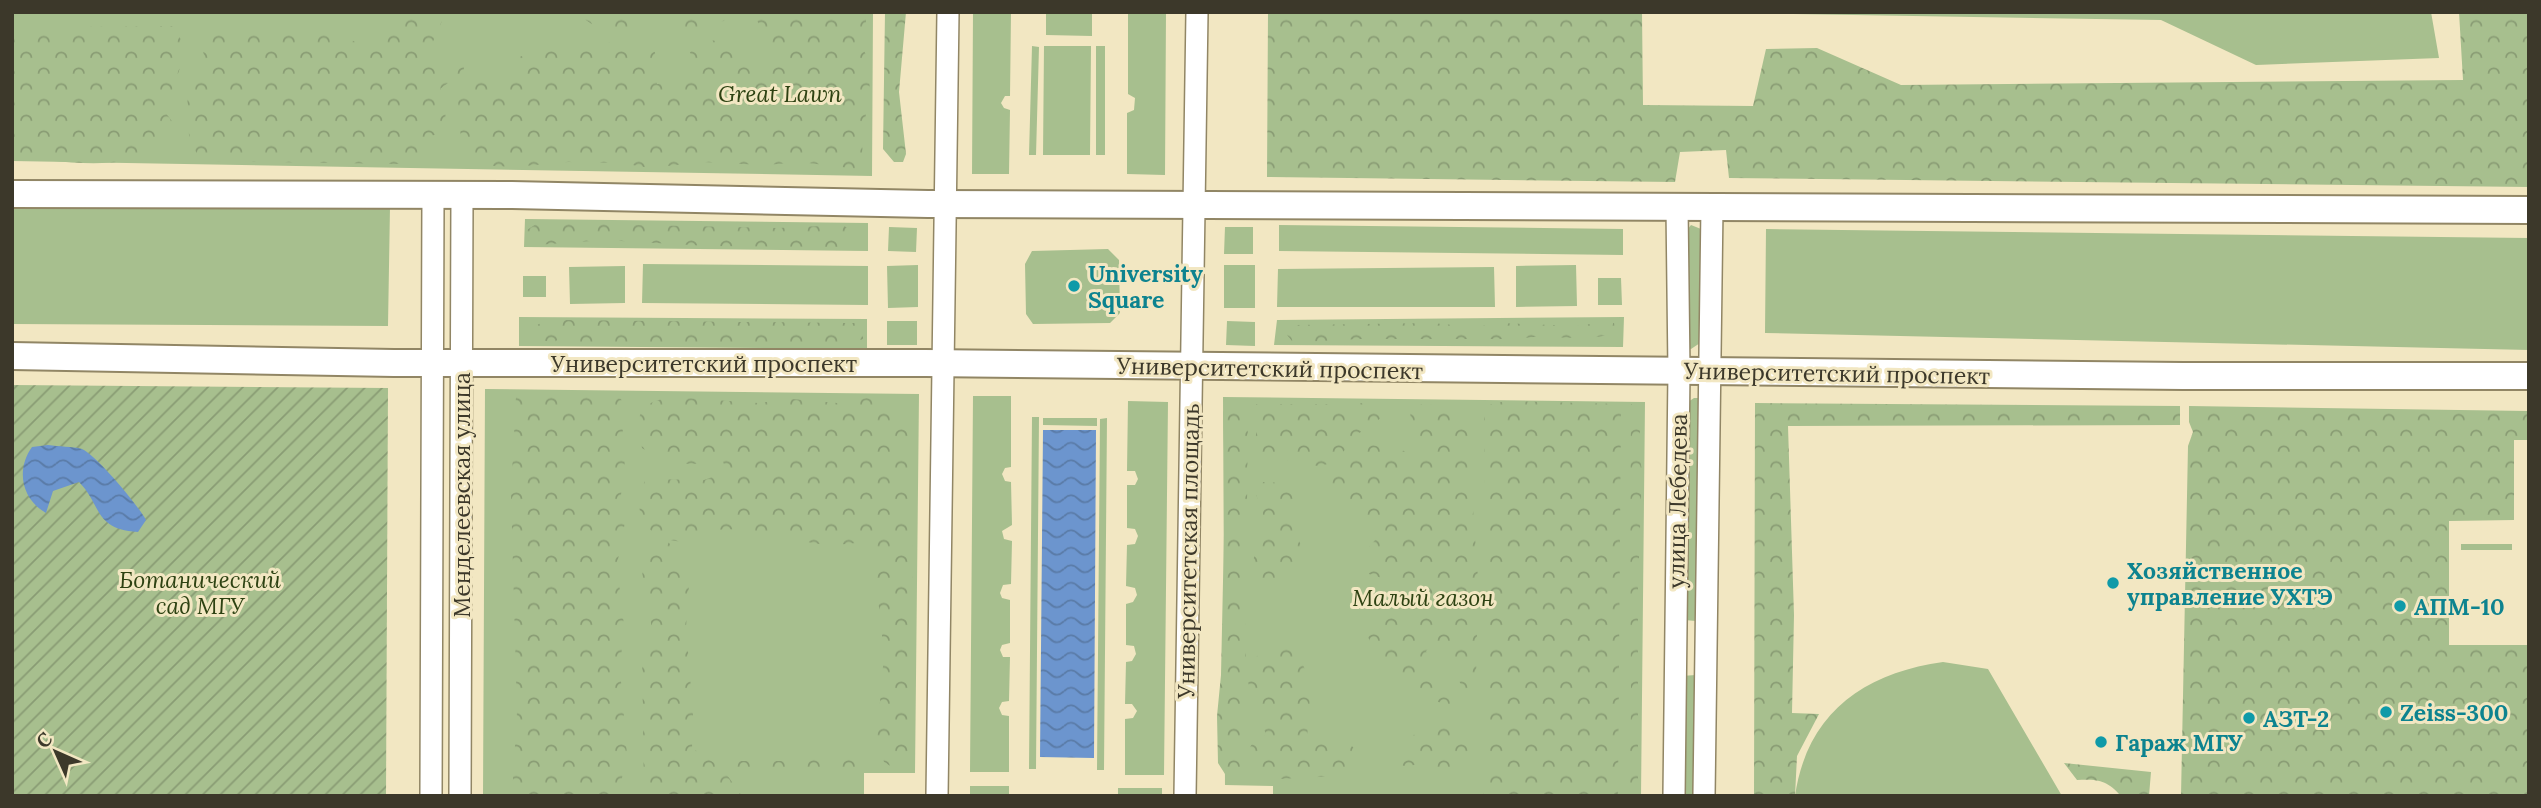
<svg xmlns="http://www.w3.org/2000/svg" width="2541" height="808" viewBox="0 0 2541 808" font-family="Lora,serif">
	<defs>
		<pattern id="forest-crowns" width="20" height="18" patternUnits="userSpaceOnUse" patternTransform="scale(1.75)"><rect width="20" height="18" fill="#a7bf8e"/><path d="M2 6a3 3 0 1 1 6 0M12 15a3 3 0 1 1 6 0" fill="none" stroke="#899c74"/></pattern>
		<pattern id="garden-furrows" width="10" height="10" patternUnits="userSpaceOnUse" patternTransform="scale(1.75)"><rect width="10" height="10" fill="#a7bf8e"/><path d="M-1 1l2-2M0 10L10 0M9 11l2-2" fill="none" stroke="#899c74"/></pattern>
		<pattern id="water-waves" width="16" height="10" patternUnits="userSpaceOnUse" patternTransform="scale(1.75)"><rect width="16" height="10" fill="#6c95ce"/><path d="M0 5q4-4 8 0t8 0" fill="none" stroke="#5a7ba7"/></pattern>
	</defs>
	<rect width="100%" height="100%" fill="#f2e7c2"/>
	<path fill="#a7bf8e" d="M12 12H873L872 176 12 161Z
		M973 12H1011L1010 96H1005L1001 103 1004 108 1010 110 1009 174H972Z
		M1046 12H1092V36L1046 35Z
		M1128 12H1166L1165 175 1127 174V113L1134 110 1135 98 1128 94Z
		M1662 12H2431L2439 58 2256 65 2161 20Z
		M1032 46 1039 47 1036 155H1029Z
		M1044 46H1091L1090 155H1043Z
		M1096 46H1105V155H1096Z
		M12 206 390 207 388 326 12 324Z
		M525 219 868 223V251L524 247Z
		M1279 225 1623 229V255L1279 251Z
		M1691 225 1701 229 1700 343 1691 349 1687 347V230Z
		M889 227 917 228 916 252 888 251Z
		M1225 227H1253V254H1224Z
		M1766 229 2529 238V350L1765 333Z
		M1108 249 1119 260 1120 313 1110 323 1033 324 1026 314 1025 264 1032 251Z
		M643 264 868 266V305L642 303Z
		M918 265V307L888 308 887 266Z
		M1224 265H1255V308H1224Z
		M1576 265 1577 306 1516 307V266Z
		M625 266V303L570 304 569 267Z
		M1494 267 1495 307H1277L1278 269Z
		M523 276H546V297H523Z
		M1621 278 1622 305H1598V278Z
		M519 317 867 319V349L519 346Z
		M1624 317 1623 347 1274 345 1277 320Z
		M887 321H917V345H887Z
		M1227 321 1255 322V346L1226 345Z
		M485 389 919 394 915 773H864V796H483Z
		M973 396H1011V467L1005 468 1002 474 1005 481 1011 482 1012 525 1002 531 1004 539 1012 541 1011 584 1003 585 1000 593 1002 598 1010 600V643L1002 645 1000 650 1003 657H1010L1009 701 1002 702 999 708 1002 715 1009 716V772H970Z
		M1223 397 1645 402 1641 796H1273V786L1225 785Z
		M1694 398H1701L1696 621 1684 620 1688 402Z
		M1128 401 1168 402 1164 775H1125V719L1133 718 1137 711 1132 704H1125L1126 662 1132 661 1136 654 1134 646 1126 645V604L1133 602 1137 595 1135 588 1126 586 1127 545 1135 544 1138 536 1135 529 1127 528V485H1135L1138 479 1135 471H1127Z
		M1032 417H1039L1036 769H1029Z
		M1043 418H1097V426L1043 425Z
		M1107 418 1104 770H1097L1100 419Z
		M2461 544H2512V550H2461Z
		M1943 662 1988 669 2062 796H1795C1807 713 1864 673 1943 662Z
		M1696 675V796H1681V676Z
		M970 786H1009V796H970Z
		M1118 788H1162V796H1118Z"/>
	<path fill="url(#forest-crowns)" d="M379 12H446L431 46 439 65 463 54 464 71 440 89 446 94 445 133 429 136 418 157 403 164 206 161 198 157 189 135 187 90 206 64 200 38C236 21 251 35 286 35 298 34 312 28 324 30 340 33 356 42 370 50L387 39Z
		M574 12H631V37L602 31Z
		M666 12H728L724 21C705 23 692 32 672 33L664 22Z
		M753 12H866V35L861 44C876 71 868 102 863 131 861 145 865 155 858 169L800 162 766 165 702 162 650 168 621 163 568 162 513 167 479 165 465 160 462 154 458 100 476 82 515 76 517 58C530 53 545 49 560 50 565 50 570 52 576 51 610 44 619 34 655 52L657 84 679 82 694 67 690 52 710 40 729 43 770 69 769 45Z
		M885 12H906L899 92 906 154 903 162H894L883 149Z
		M1268 12H1642L1643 105 1753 106 1766 49 1817 48 1901 85 2463 80 2459 12H2529V187L1729 178 1726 150 1680 152 1675 182 1267 177Z
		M174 26 186 50 165 112 177 128C170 135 162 147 154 152 121 171 49 161 12 156V32L38 33 73 27Z
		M554 223 778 228 843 225 860 237 847 247 708 246 604 240 536 245 528 240 527 230 536 224Z
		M561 320 845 323H858L863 329V339L844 346 576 343 563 334 555 342 528 339 530 328 546 321Z
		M1600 322 1614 323 1616 332C1585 345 1551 332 1519 339H1359L1301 342 1292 341 1287 335 1288 328 1296 325 1431 323 1477 327 1498 323 1580 326Z
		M600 393 621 399 626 412 621 441 625 460 621 495 625 522 617 565 624 626 620 669 627 755 622 778 624 796H512L517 712 511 493 516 396 557 395 576 400Z
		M671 397 758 403 792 399 837 403 867 398 904 408 912 421 909 469 913 566 908 665 911 752 907 764 895 769 884 762 877 736 884 655 879 607 871 578 875 553 861 543C851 543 840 545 829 545 805 544 780 533 755 531 744 530 728 528 717 530 709 531 704 540 694 541 653 546 626 518 646 479L704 480 726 472 723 461C693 466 667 466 642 448 637 416 634 404 671 397Z
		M1230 399 1248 407 1247 506 1243 537 1246 663C1237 693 1255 752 1236 774H1225L1218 763 1217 716 1221 675 1225 488 1223 412Z
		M1506 401 1621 404 1618 796H1483L1488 728 1484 406Z
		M1359 403 1384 405V416L1352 438 1344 451 1328 464 1318 466 1265 456 1253 449 1257 430 1256 404H1331L1343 411Z
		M1755 403 2180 406V425L1788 426 1794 615 1792 713 1819 714 1797 756 1795 796H1754Z
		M1423 404 1469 409 1473 426 1470 468 1478 578 1476 680 1468 697C1456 678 1451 658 1438 641L1426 651 1436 676 1456 702 1452 706 1425 698 1404 683 1388 677 1368 637 1364 619 1370 607 1402 590 1398 583 1369 574C1358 556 1366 550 1378 537L1354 505 1323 481 1362 443 1415 453 1427 449C1417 435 1410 427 1410 408Z
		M1631 404H1639L1642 412 1638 450 1642 470 1638 587V796H1630C1626 761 1632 728 1631 694 1630 597 1630 501 1631 404Z
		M2189 406 2529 411V440H2514V520L2449 521V645H2529V796H2181L2188 446 2193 432 2189 422Z
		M1263 482 1284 483 1298 500 1295 532 1309 563C1292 576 1279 587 1258 576L1253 562 1263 514 1256 494Z
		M667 541 678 552 689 585 686 627 693 713 692 748 722 768 742 796H644L642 649 652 630C649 600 633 569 650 542Z
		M1284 645C1322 671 1307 707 1307 745 1341 733 1341 733 1366 761V768L1339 776 1278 779 1247 763C1247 747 1252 741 1266 735 1257 700 1231 678 1266 647Z
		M1448 720H1456C1472 734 1475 748 1469 768L1454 776 1439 777 1422 762 1408 767 1394 763 1403 743 1412 735 1430 734Z
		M824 757 856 759 869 766 857 771 809 767 736 769 734 761H794Z
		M2064 763 2151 772 2149 796H2121C2107 780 2097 779 2077 780Z"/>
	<path fill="url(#garden-furrows)" d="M12 385 388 388 386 796H12Z"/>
	<path fill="url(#water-waves)" d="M1043 430H1096L1094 758 1040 757Z
		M48 445C59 447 72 446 82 449 96 455 138 505 146 520L138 532C93 529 102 505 79 482L53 491 46 513C21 499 16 469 32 447Z"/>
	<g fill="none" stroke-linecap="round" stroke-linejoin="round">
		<defs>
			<path id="minor" d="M431 796 433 196
				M460 796 462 195
				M937 796 948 12
				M1185 796 1197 12
				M1674 796 1679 371 1677 207
				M1704 796 1712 207"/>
			<path id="major" d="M12 194 512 195 928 204 2529 210
				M12 356 394 363H926L2183 376H2529"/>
		</defs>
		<use href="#minor" stroke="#918665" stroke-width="24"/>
		<use href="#major" stroke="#918665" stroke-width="30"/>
		<use href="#minor" stroke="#fff" stroke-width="21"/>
		<use href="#major" stroke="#fff" stroke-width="26"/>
	</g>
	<g fill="#0f9aa8" stroke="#f2e7c2" stroke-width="2.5">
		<circle cx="1074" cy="286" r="7"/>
		<circle cx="2113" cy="583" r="7"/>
		<circle cx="2400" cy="606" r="7"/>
		<circle cx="2386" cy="712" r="7"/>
		<circle cx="2249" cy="718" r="7"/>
		<circle cx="2101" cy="742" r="7"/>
	</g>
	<g text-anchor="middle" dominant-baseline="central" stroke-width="6" stroke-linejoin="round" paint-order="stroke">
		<g font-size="23" font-style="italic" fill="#2d4212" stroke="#f2e7c2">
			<text x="780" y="93">Great Lawn</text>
			<text x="200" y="579">Ботанический<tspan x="200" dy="26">сад МГУ</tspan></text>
			<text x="1423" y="597">Малый газон</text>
		</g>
		<g font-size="23" font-weight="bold" fill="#0d838f" stroke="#f2e7c2" text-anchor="start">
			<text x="1088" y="273">University<tspan x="1088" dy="26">Square</tspan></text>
			<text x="2127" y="570">Хозяйственное<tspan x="2127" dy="26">управление УХТЭ</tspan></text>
			<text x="2414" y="606">АПМ-10</text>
			<text x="2400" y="712">Zeiss-300</text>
			<text x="2263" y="718">АЗТ-2</text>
			<text x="2115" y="742">Гараж МГУ</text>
		</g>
		<g font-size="23" fill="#3c382a" stroke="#f2e7c2">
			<text x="704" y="363">Университетский проспект</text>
			<text transform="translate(1270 368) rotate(1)">Университетский проспект</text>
			<text transform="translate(1837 373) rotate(1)">Университетский проспект</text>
			<text transform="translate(461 495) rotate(-90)">Менделеевская улица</text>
			<text transform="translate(1677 501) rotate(-89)">улица Лебедева</text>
			<text transform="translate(1188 551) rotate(-89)">Университетская площадь</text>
		</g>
	</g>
	<rect width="2541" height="808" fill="none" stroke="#3c382a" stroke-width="28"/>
	<g transform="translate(56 752) rotate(315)" stroke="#f2e7c2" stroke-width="5" paint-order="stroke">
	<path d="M0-5L12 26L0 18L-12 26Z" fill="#3c382a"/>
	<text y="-10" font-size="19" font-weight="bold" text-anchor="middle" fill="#3c382a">С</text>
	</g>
</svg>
